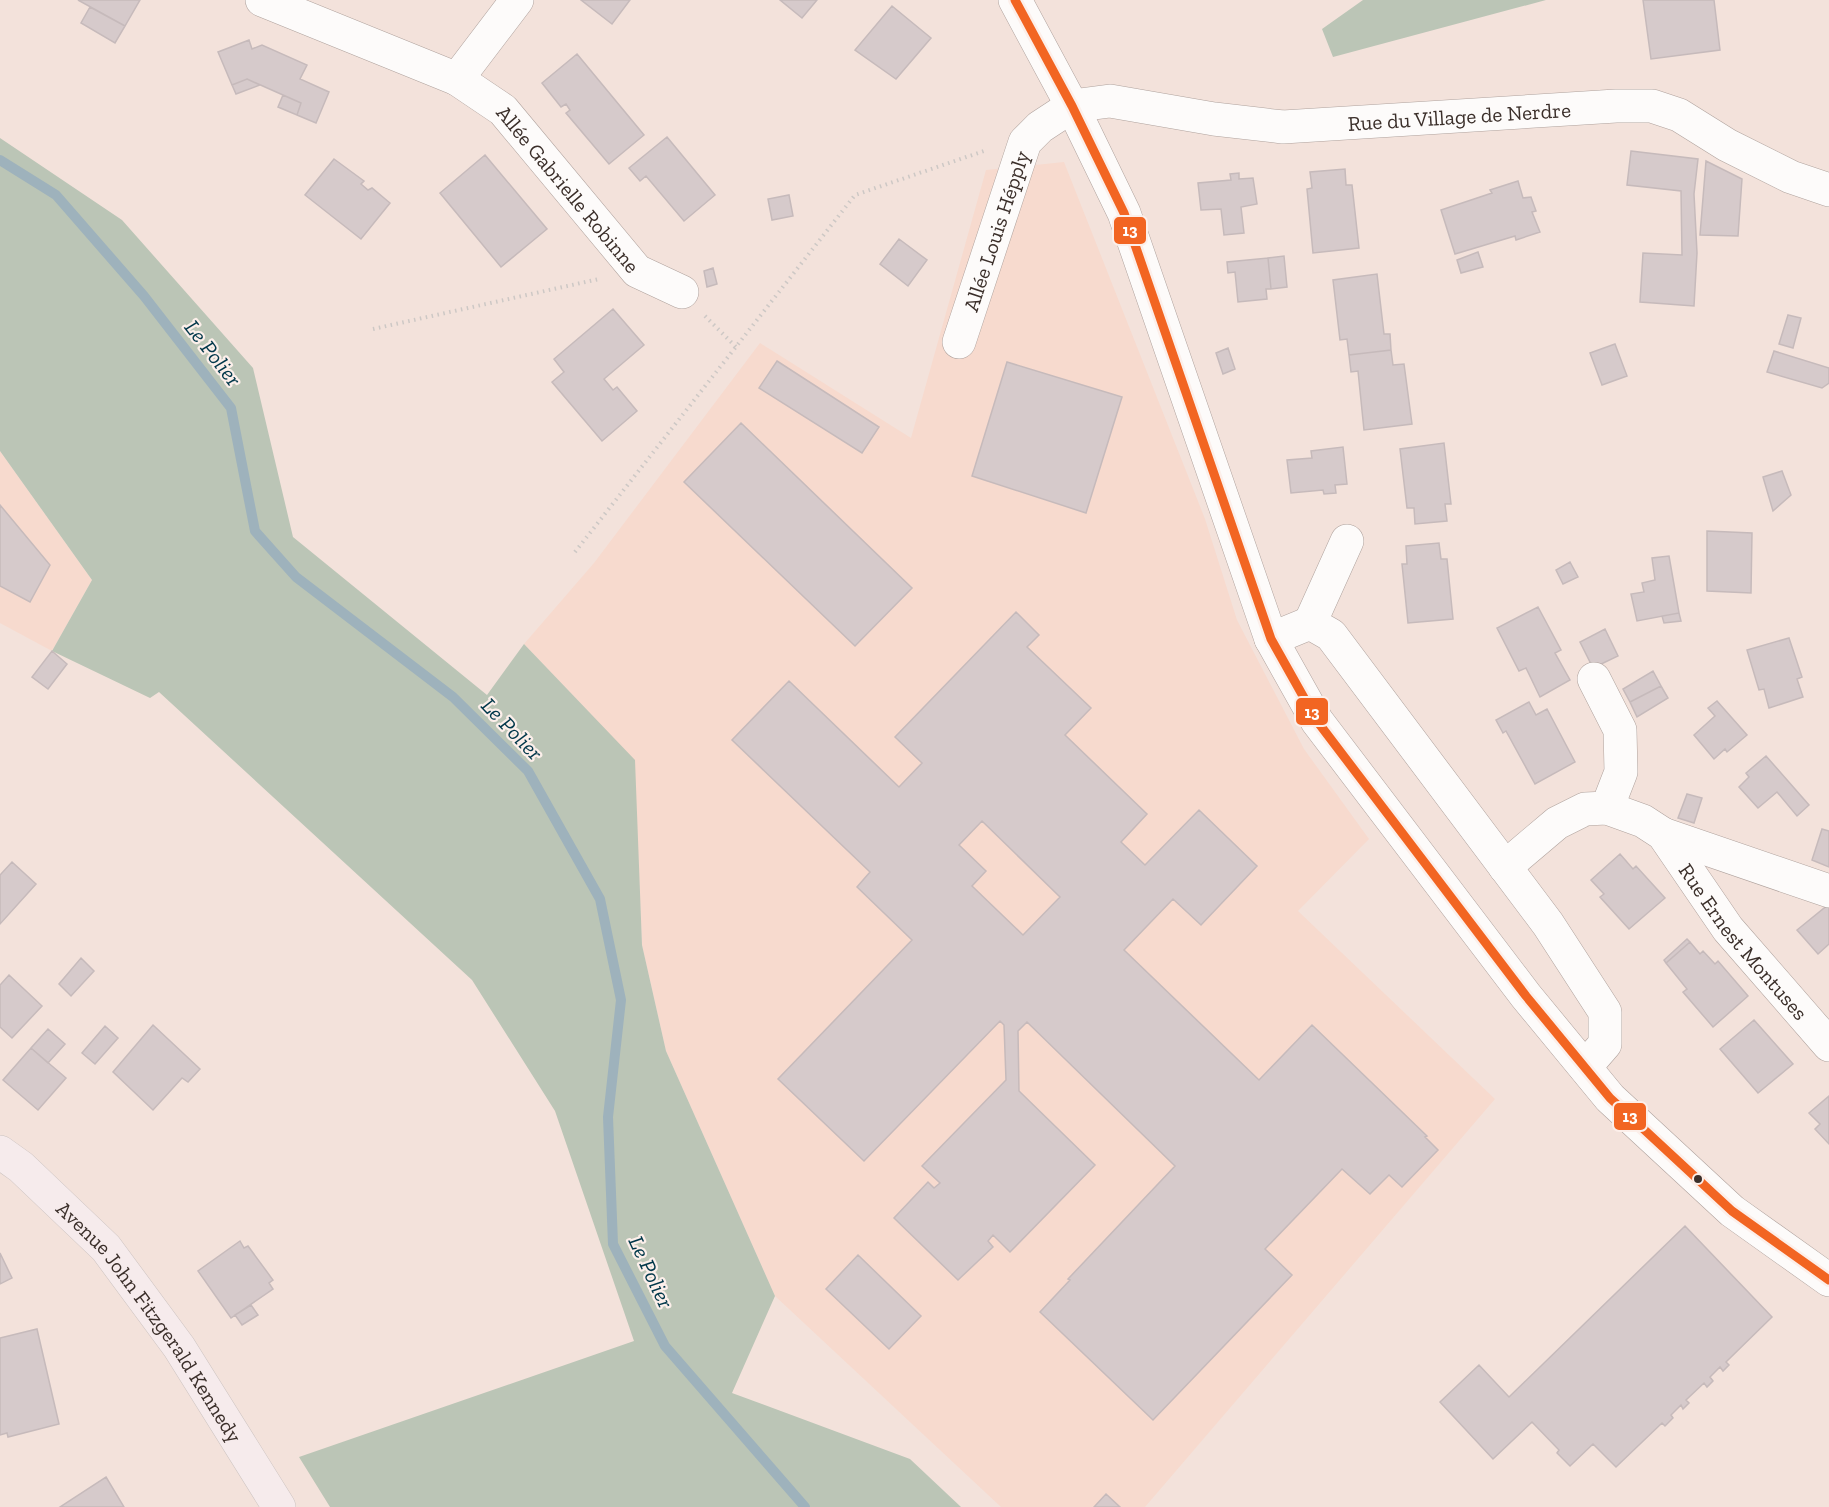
<svg xmlns="http://www.w3.org/2000/svg" width="1829" height="1507" viewBox="0 0 1829 1507" font-family="'Zilla Slab',serif">
	<rect width="100%" height="100%" fill="#f3e2db"/>
	<path fill="#f7dace" d="M1064 162 1205 519 1237 620 1304 749 1369 839 1298 911 1495 1099 1145 1507H1001L775 1296 666 1051 642 945 634 760 524 644 594 563 760 343 911 438 986 170Z
		M0 451 92 580 52 651 0 623Z"/>
	<path fill="#bbc5b6" d="M1363 0H1546L1333 57 1322 29Z
		M0 138 122 220 253 368 293 537 487 695 524 644 635 760 642 945 666 1051 775 1296 732 1393 910 1459 961 1507H330L299 1457 634 1341 555 1111 472 980 159 692 150 698 52 651 92 580 0 451Z"/>
	<g fill="none" stroke-linecap="round" stroke-linejoin="round">
		<path stroke="#9eb2bc" stroke-width="10" d="M0 160 56 195 144 296 231 408 255 531 296 577 453 697 528 771 600 899 621 1000 608 1117 613 1244 665 1346 805 1507"/>
	</g>
	<path fill="#d6cacb" stroke="#c6babb" stroke-width="1.5" fill-rule="evenodd" d="M78 0H140L125 26Z
		M581 0H630L612 24Z
		M780 0H817L802 18Z
		M1643 0H1714L1720 50 1651 59Z
		M892 6 931 38 896 79 855 50Z
		M90 7 125 26 115 43 81 23Z
		M249 40 252 49 262 45 307 65 300 79 329 92 316 123 297 115 301 103 247 79 232 85 218 52Z
		M577 54 644 135 609 164 566 113 570 110 566 104 561 107 542 83Z
		M247 79 260 85 236 94 232 85Z
		M283 95 301 103 297 115 278 107Z
		M667 137 715 195 684 221 646 176 640 181 629 168Z
		M1631 151 1698 159 1694 194 1697 253 1694 306 1640 302 1643 253 1682 255 1681 191 1627 185Z
		M485 155 547 229 501 267 440 193Z
		M334 159 364 181 361 184 368 190 372 188 390 203 361 239 305 195Z
		M1706 161 1742 179 1738 236 1700 235Z
		M1345 169 1346 185H1352L1359 248 1313 253 1307 189 1312 188 1310 172Z
		M1239 173V179L1253 178 1257 204 1241 207 1244 233 1224 235 1221 209 1201 210 1198 183 1231 180 1230 174Z
		M1518 181 1523 198 1531 197 1536 211 1532 212 1540 232 1516 240 1515 236 1455 254 1441 210 1492 193 1490 190Z
		M789 195 793 216 772 220 768 199Z
		M899 239 927 260 908 286 880 264Z
		M1478 252 1483 267 1461 273 1457 260Z
		M1284 256 1287 287 1271 289 1268 258Z
		M1268 258 1271 289H1266L1267 299 1238 302 1235 272 1228 273 1227 262Z
		M713 268 717 284 707 287 704 271Z
		M1377 274 1384 334H1390L1391 350 1349 355 1347 339 1340 340 1333 280Z
		M613 309 644 345 604 379 613 390 617 387 637 411 602 441 552 382 564 372 554 359Z
		M1788 315 1801 318 1793 348 1779 344Z
		M1615 344 1627 376 1602 385 1590 353Z
		M1228 348 1235 369 1223 374 1216 353Z
		M1391 350 1393 365 1404 364 1412 424 1364 430 1358 371 1351 372 1349 355Z
		M1774 351 1829 368V383L1822 388 1767 372Z
		M777 361 879 427 862 453 759 388Z
		M1007 362 1122 397 1086 513 972 476Z
		M741 423 912 588 855 646 684 482Z
		M1444 443 1451 504H1445L1447 521 1415 524 1414 508H1407L1400 449Z
		M1343 447 1347 484 1335 485 1336 493 1324 494 1323 490 1291 493 1287 460 1312 458 1311 451Z
		M1782 471 1791 495 1773 511 1763 477Z
		M0 505 50 565 30 602 0 586Z
		M1707 531 1752 533 1751 593 1707 591Z
		M1439 543 1441 559H1447L1453 619 1408 623 1402 564H1407L1406 546Z
		M1669 556 1679 613 1637 621 1631 594 1644 592 1642 583 1655 580 1652 558Z
		M1570 562 1578 577 1563 584 1556 570Z
		M1538 607 1561 650 1555 653 1570 680 1540 697 1526 668 1519 671 1497 628Z
		M1016 612 1039 635 1027 647 1091 708 1065 735 1147 814 1121 842 1145 865 1199 810 1257 866 1201 925 1173 899 1124 950 1259 1080 1312 1025 1427 1136 1425 1137 1438 1150 1402 1187 1389 1175 1370 1194 1342 1169 1265 1249 1292 1275 1153 1420 1040 1312 1070 1280 1068 1279 1175 1166 1027 1022 1018 1031 1019 1091 1095 1165 1010 1252 993 1235 988 1241 993 1247 958 1280 894 1218 928 1182 934 1188 940 1183 922 1166 1006 1080 1004 1025 1000 1021 864 1161 778 1079 912 940 857 887 870 872 732 740 789 681 899 787 922 763 895 737ZM982 821 1060 897 1023 935 972 886 986 871 959 845Z
		M1679 613 1681 621 1664 623 1662 616Z
		M1605 629 1618 656 1593 668 1580 642Z
		M1789 638 1802 677 1797 679 1803 697 1769 708 1764 689 1759 690 1747 650Z
		M52 651 67 664 48 689 32 677Z
		M1653 671 1661 686 1630 702 1623 689Z
		M1661 686 1668 698 1637 717 1630 702Z
		M1717 701 1747 735 1727 752 1725 749 1714 759 1694 735 1715 716 1708 708Z
		M1529 702 1536 715 1547 709 1575 762 1535 784 1506 731 1503 733 1496 720Z
		M1766 756 1809 805 1797 816 1777 792 1758 808 1739 787 1749 777 1746 773Z
		M1687 794 1702 798 1694 823 1678 818Z
		M1822 829 1829 831V867L1812 860Z
		M1620 854 1633 869 1636 866 1665 898 1629 929 1600 897 1604 894 1591 880Z
		M12 862 36 884 0 924V875Z
		M1829 904V944L1818 954 1797 930Z
		M1687 939 1690 942 1666 963 1664 960Z
		M1690 942 1700 954 1703 951 1715 964 1718 961 1748 996 1713 1027 1683 992 1687 989 1666 963Z
		M81 958 94 971 71 996 59 984Z
		M9 975 42 1006 12 1038 0 1027V985Z
		M1754 1020 1793 1064 1758 1093 1720 1049Z
		M153 1025 200 1069 188 1082 182 1078 153 1110 113 1072Z
		M105 1026 118 1038 95 1064 82 1053Z
		M48 1029 65 1044 48 1063 31 1048Z
		M31 1048 66 1078 38 1110 3 1080Z
		M1829 1096V1144L1815 1129 1820 1124 1809 1113Z
		M1685 1226 1772 1317 1726 1362 1729 1365 1723 1371 1720 1367 1710 1377 1713 1381 1707 1387 1704 1383 1686 1400 1689 1403 1683 1409 1681 1405 1671 1415 1673 1418 1665 1426 1662 1423 1616 1467 1593 1444 1570 1466 1557 1453 1559 1450 1532 1422 1493 1459 1440 1402 1479 1365 1509 1397Z
		M240 1241 244 1248 248 1246 273 1280 269 1283 273 1289 231 1318 198 1271Z
		M0 1253 12 1278 0 1284Z
		M858 1255 921 1316 889 1349 826 1289Z
		M251 1305 258 1315 242 1325 235 1315Z
		M37 1329 59 1424 8 1437 7 1433 0 1435V1338Z
		M106 1477 124 1507H60Z
		M1106 1494 1120 1507H1094Z"/>
	<g fill="none" stroke-linecap="round" stroke-linejoin="round">
		<defs>
			<g id="minor">
				<path d="M262 0 457 79 517 0"/>
				<path d="M1015 0 1072 106 1124 213 1271 639 1317 721 1526 996 1610 1098 1732 1211 1829 1280"/>
				<path id="s1" d="M457 79 503 110 637 271 682 292"/>
				<path id="s2" d="M959 342 1025 142 1040 127 1072 106 1110 101 1214 119 1283 127 1616 106H1652L1679 115 1727 145 1791 177 1829 190"/>
				<path d="M1310 623 1347 541"/>
				<path d="M1271 639 1310 623 1331 635 1548 924 1605 1012V1044L1585 1067"/>
				<path d="M1594 679 1620 730 1621 772 1607 808"/>
				<path d="M1663 834 1829 891"/>
				<path id="s3" d="M1505 867 1557 823 1585 809 1607 808 1643 821 1663 834 1728 929 1829 1045"/>
			</g>
			<g id="major">
				<path id="s4" d="M0 1152 21 1167 106 1248 179 1347 279 1507"/>
			</g>
		</defs>
		<use href="#minor" stroke="#afa29d" stroke-width="34"/>
		<use href="#major" stroke="#ccc3c0" stroke-width="34"/>
		<path stroke="#cdc8c5" stroke-width="4" stroke-dasharray="1.5 4.5" stroke-linecap="butt" d="M705 316 736 347
			M373 329 599 279
			M575 552 855 195 987 150"/>
		<use href="#minor" stroke="#fdfbfa" stroke-width="33"/>
		<use href="#major" stroke="#f6ebec" stroke-width="33"/>
		<defs>
			<path id="bus-1" d="M1015 0 1072 106 1124 213 1271 639 1317 721 1526 996 1610 1098 1732 1211 1829 1280"/>
		</defs>
		<use href="#bus-1" stroke="#fcefea" stroke-width="14"/>
		<use href="#bus-1" stroke="#f26522" stroke-width="9"/>
	</g>
	<circle fill="#3b2f2a" stroke="#fcefea" stroke-width="2" cx="1698" cy="1179" r="5"/>
	<g text-anchor="middle" dominant-baseline="central" stroke-width="4.5" stroke-linejoin="round" paint-order="stroke">
		<g font-size="21" fill="#3b2f2a" stroke="#fcefea">
			<text stroke="none"><textPath href="#s2" startOffset="660">Rue du Village de Nerdre</textPath></text>
			<text stroke="none"><textPath href="#s1" startOffset="158">Allée Gabrielle Robinne</textPath></text>
			<text stroke="none"><textPath href="#s2" startOffset="117">Allée Louis Hépply</textPath></text>
			<text stroke="none"><textPath href="#s3" startOffset="318">Rue Ernest Montuses</textPath></text>
			<text stroke="none"><textPath href="#s4" startOffset="228">Avenue John Fitzgerald Kennedy</textPath></text>
		</g>
		<g font-size="22" font-style="italic" fill="#01374a" stroke="#fcefea">
			<text transform="translate(213 353) rotate(52)">Le Polier</text>
			<text transform="translate(512 729) rotate(46)">Le Polier</text>
			<text transform="translate(651 1272) rotate(65)">Le Polier</text>
		</g>
	</g>
	<g stroke="#fcefea" stroke-width="2">
		<rect x="1113" y="216" width="34" height="29" rx="6" fill="#f26522"/>
		<rect x="1295" y="697" width="34" height="29" rx="6" fill="#f26522"/>
		<rect x="1613" y="1102" width="34" height="29" rx="6" fill="#f26522"/>
	</g>
	<g font-size="16" text-anchor="middle" font-weight="bold" fill="#fff">
		<text x="1130" y="236">13</text>
		<text x="1312" y="718">13</text>
		<text x="1630" y="1122">13</text>
	</g>
</svg>
